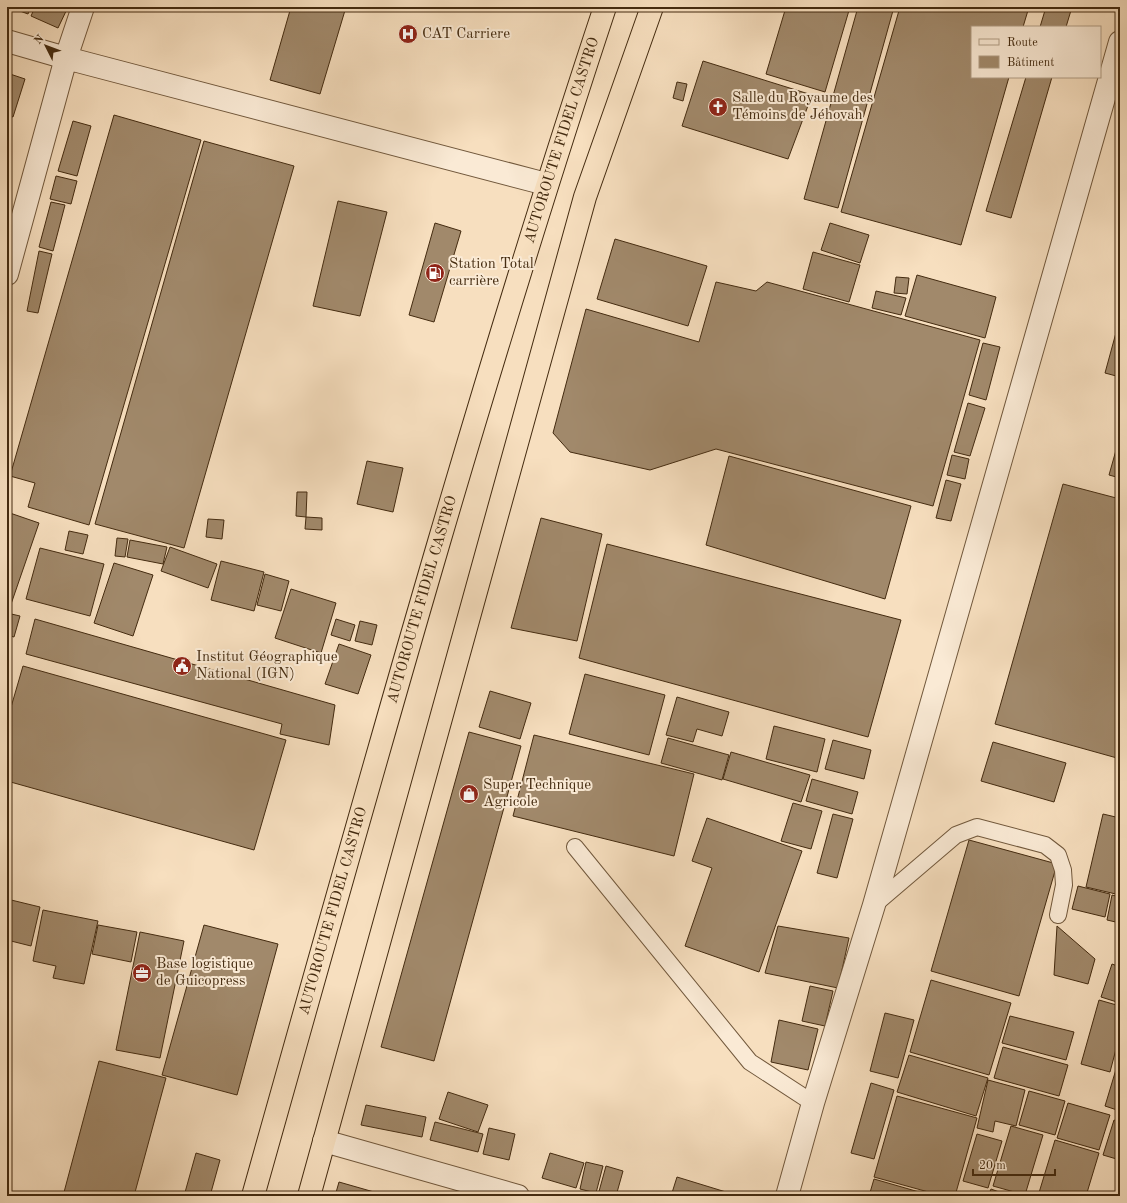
<svg xmlns="http://www.w3.org/2000/svg" width="1127" height="1203" viewBox="0 0 1127 1203" font-family="'Old Standard TT',serif">
	<rect width="100%" height="100%" fill="#f7dfbf"/>
	<filter id="stains"><feTurbulence type="fractalNoise" baseFrequency=".005" numOctaves="4"/><feColorMatrix values="0 0 0 0 .2 0 0 0 0 .09 0 0 0 0 .02 0 0 0 .5 -.17"/></filter>
	<radialGradient id="worn" r=".72"><stop offset=".6" stop-color="#630" stop-opacity="0"/><stop offset="1" stop-color="#630" stop-opacity=".3"/></radialGradient>
	<path fill="#a1896b" stroke="#442b10" d="M9 7H31L28 14Z
		M35 7H68L58 28 31 16Z
		M291 7H346L320 94 270 80Z
		M786 7H850L825 92 766 74Z
		M858 7H894L838 208 804 199Z
		M900 7H1029L1023 27H972V77H1009L961 245 841 212Z
		M1046 7H1072L1066 27H1040Z
		M703 61 812 95 788 159 682 126Z
		M7 73 25 79 13 117 7 115Z
		M1026 77H1052L1011 218 986 211Z
		M677 82 687 84 683 101 673 98Z
		M114 115 201 140 89 525 28 507 35 483 10 476Z
		M73 121 91 126 77 176 58 171Z
		M204 141 294 166 184 548 95 524Z
		M56 176 77 181 71 204 50 199Z
		M338 201 387 212 360 316 313 306Z
		M51 202 65 205 53 251 39 247Z
		M435 223 461 231 434 322 409 315Z
		M830 223 869 235 860 263 821 250Z
		M615 239 707 266 688 326 597 299Z
		M39 251 52 254 38 313 27 311Z
		M813 252 860 265 849 302 803 289Z
		M917 275 996 297 985 338 905 316Z
		M896 277 909 278 907 294 894 293Z
		M716 282 756 291 767 282 980 340 933 506 716 449 650 470 570 452 553 433 586 309 699 342Z
		M876 291 906 298 901 315 872 308Z
		M1120 318V377L1105 373Z
		M983 343 1000 347 986 400 969 395Z
		M968 403 985 408 970 456 954 452Z
		M1120 436V478L1109 475Z
		M952 455 969 459 965 479 947 475Z
		M729 456 911 506 885 599 706 545Z
		M367 461 403 468 393 512 357 504Z
		M946 480 961 484 951 521 936 518Z
		M1063 484 1120 499V746L1117 758 995 724Z
		M297 492H307L306 517 296 516Z
		M7 512 39 523 9 610 7 609Z
		M306 517 322 518V530L305 529Z
		M541 518 602 534 577 641 511 628Z
		M208 519 224 520 222 539 206 537Z
		M69 531 88 535 83 554 65 550Z
		M117 538 128 539 125 557 115 556Z
		M130 540 167 547 163 564 127 557Z
		M607 544 901 620 868 737 579 658Z
		M170 547 217 564 208 588 161 571Z
		M40 548 104 564 90 616 26 599Z
		M221 561 264 572 254 611 211 600Z
		M114 563 153 575 133 636 94 623Z
		M265 574 289 581 281 611 257 605Z
		M291 589 336 603 321 653 275 638Z
		M7 613 20 616 14 637 7 635Z
		M35 619 335 705 329 745 280 734 282 724 26 654Z
		M336 619 355 625 350 641 331 635Z
		M360 621 377 625 372 645 355 641Z
		M339 644 371 655 358 694 325 684Z
		M23 666 286 740 254 850 7 781V721Z
		M585 674 665 695 649 755 569 734Z
		M490 691 531 703 520 739 479 727Z
		M677 697 729 712 722 736 697 729 693 742 666 735Z
		M774 726 825 739 817 772 766 759Z
		M469 732 521 746 434 1061 381 1047Z
		M534 735 694 774 674 856 513 816Z
		M668 738 729 755 722 780 661 763Z
		M833 740 871 750 864 779 825 769Z
		M993 742 1066 763 1054 802 981 781Z
		M731 752 810 775 801 802 723 779Z
		M812 779 858 792 852 814 806 801Z
		M793 803 822 811 811 849 781 841Z
		M833 814 853 819 837 878 817 873Z
		M1103 814 1120 818V895L1086 887Z
		M707 818 802 851 759 972 685 946 712 868 692 861Z
		M969 840 1057 864 1019 996 931 971Z
		M1078 886 1110 894 1105 917 1072 909Z
		M1112 895 1120 897V923L1107 920Z
		M7 899 40 907 31 946 7 940Z
		M43 910 98 921 84 984 53 978 56 966 33 961Z
		M98 925 137 932 131 962 92 954Z
		M204 925 278 944 237 1095 162 1075Z
		M778 926 849 938 838 988 765 973Z
		M1057 926 1095 959 1088 984 1054 975Z
		M140 932 184 941 160 1058 116 1050Z
		M1112 964 1120 967V1003L1101 997Z
		M931 980 1011 1003 989 1075 910 1052Z
		M810 986 833 991 825 1026 802 1021Z
		M1099 1000 1120 1006V1034L1110 1072 1081 1064Z
		M885 1013 914 1020 898 1078 870 1071Z
		M1010 1016 1074 1032 1066 1060 1002 1043Z
		M779 1020 818 1029 808 1070 771 1062Z
		M1003 1047 1068 1065 1059 1096 994 1078Z
		M909 1055 988 1078 976 1116 897 1092Z
		M1120 1056V1111L1105 1106Z
		M99 1061 166 1078 134 1196H63Z
		M988 1080 1025 1090 1016 1126 995 1121 993 1132 977 1128Z
		M871 1083 894 1090 874 1159 851 1153Z
		M1029 1091 1065 1101 1055 1135 1019 1125Z
		M448 1092 488 1105 478 1132 439 1119Z
		M897 1096 977 1118 955 1196H943L874 1177Z
		M1068 1103 1110 1115 1099 1150 1057 1138Z
		M366 1105 426 1117 422 1137 361 1125Z
		M1114 1120 1120 1122V1160L1103 1155Z
		M435 1122 483 1134 478 1152 430 1140Z
		M1011 1126 1043 1135 1025 1195 993 1186Z
		M489 1128 515 1134 509 1160 483 1154Z
		M977 1134 1002 1141 988 1188 963 1181Z
		M1055 1140 1099 1153 1086 1196H1038Z
		M196 1153 220 1160 210 1196H184Z
		M550 1153 584 1163 576 1188 542 1178Z
		M586 1162 603 1166 596 1193 580 1189Z
		M606 1166 623 1171 616 1196 598 1195Z
		M677 1177 739 1196H671Z
		M874 1179 933 1196H869Z
		M339 1182 388 1196H335Z
		M991 1189 1010 1196H988Z"/>
	<g fill="none" stroke-linecap="round" stroke-linejoin="round">
		<defs>
			<path id="service" d="M575 847 750 1062 813 1103
				M874 905 956 835 977 827 1045 845 1058 855 1063 870 1064 885 1058 915"/>
			<path id="minor" d="M66 58 83 7
				M324 1141 518 1196
				M787 1196 813 1103 874 905 1120 42"/>
			<path id="tertiary" d="M7 41 66 58 546 184
				M7 274 66 58"/>
			<g id="trunk">
				<path id="s1" d="M253 1196C365 798 475 399 605 7"/>
				<path d="M309 1196 585 197 652 7"/>
			</g>
		</defs>
		<use href="#service" stroke="#71583c" stroke-width="18"/>
		<use href="#minor" stroke="#71583c" stroke-width="24"/>
		<use href="#tertiary" stroke="#71583c" stroke-width="24"/>
		<use href="#trunk" stroke="#442b10" stroke-width="24"/>
		<use href="#service" stroke="#faead5" stroke-width="16"/>
		<use href="#minor" stroke="#faead5" stroke-width="22"/>
		<use href="#tertiary" stroke="#faead5" stroke-width="22"/>
		<use href="#trunk" stroke="#f7dfbf" stroke-width="22"/>
	</g>
	<defs>
		<symbol id="hospital-disc" viewBox="-11 -11 22 22"><circle r="9.5" fill="#8f2418" stroke="#faead5"/><path d="M-5-5h3v3.5h4V-5h3V5h-3V1.5h-4V5h-3Z" fill="#fff"/></symbol>
		<symbol id="church-disc" viewBox="-11 -11 22 22"><circle r="9.5" fill="#8f2418" stroke="#faead5"/><path d="M-1.2-6h2.4v3.5h3.3v2.4h-3.3V6h-2.4V-.1h-3.3v-2.4h3.3Z" fill="#fff"/></symbol>
		<symbol id="fuel-disc" viewBox="-11 -11 22 22"><circle r="9.5" fill="#8f2418" stroke="#faead5"/><path d="M-5.5-6h7V0h2V4h1.3V-2.5L3-4.5l.8-.8L6-3V5H2.5V1h-1V6h-7ZM-4.2-4.7v3.2H.2V-4.7Z" fill="#fff"/></symbol>
		<symbol id="civic-disc" viewBox="-11 -11 22 22"><circle r="9.5" fill="#8f2418" stroke="#faead5"/><path d="M-.6-6.5H3V-4.5H.6V-3L4-1V1h2V6H-6V1h2V-1L-.6-3ZM-1.2 2.5V6h2.4V2.5Z" fill="#fff"/></symbol>
		<symbol id="shop-disc" viewBox="-11 -11 22 22"><circle r="9.5" fill="#8f2418" stroke="#faead5"/><path d="M-5-2.5h2.3a2.7 3.5 0 0 1 5.4 0H5L5.5 6h-11ZM-1.5-2.5h3a1.5 2.3 0 0 0-3 0Z" fill="#fff"/></symbol>
		<symbol id="office-disc" viewBox="-11 -11 22 22"><circle r="9.5" fill="#8f2418" stroke="#faead5"/><path d="M-6-3h4V-5.5h4V-3h4V5H-6ZM-1-4.5V-3h2v-1.5ZM-6 0V1H6V0Z" fill="#fff"/></symbol>
	</defs>
	<g fill-rule="evenodd">
		<use href="#hospital-disc" x="397" y="23" width="22" height="22"/>
		<use href="#church-disc" x="707" y="96" width="22" height="22"/>
		<use href="#fuel-disc" x="424" y="262" width="22" height="22"/>
		<use href="#civic-disc" x="171" y="655" width="22" height="22"/>
		<use href="#shop-disc" x="458" y="783" width="22" height="22"/>
		<use href="#office-disc" x="131" y="962" width="22" height="22"/>
	</g>
	<g text-anchor="middle" dominant-baseline="central" stroke-width="4" stroke-linejoin="round" paint-order="stroke">
		<g font-size="15" fill="#442b10" stroke="#faead5" text-anchor="start">
			<text x="422" y="34">CAT Carriere</text>
			<text x="732" y="98">Salle du Royaume des<tspan x="732" dy="17">Témoins de Jéhovah</tspan></text>
			<text x="449" y="264">Station Total<tspan x="449" dy="17">carrière</tspan></text>
			<text x="196" y="657">Institut Géographique<tspan x="196" dy="17">National (IGN)</tspan></text>
			<text x="483" y="785">Super Technique<tspan x="483" dy="17">Agricole</tspan></text>
			<text x="156" y="964">Base logistique<tspan x="156" dy="17">de Guicopress</tspan></text>
		</g>
		<g font-size="15" fill="#442b10" stroke="#faead5">
			<text stroke="none"><textPath href="#s1" startOffset="1100">AUTOROUTE FIDEL CASTRO</textPath></text>
			<text stroke="none"><textPath href="#s1" startOffset="620">AUTOROUTE FIDEL CASTRO</textPath></text>
			<text stroke="none"><textPath href="#s1" startOffset="296">AUTOROUTE FIDEL CASTRO</textPath></text>
		</g>
	</g>
	<rect width="1127" height="1203" fill="none" stroke="#f7dfbf" stroke-width="24"/>
	<rect x="8" y="8" width="1111" height="1187" fill="none" stroke="#442b10" stroke-width="2"/>
	<rect x="12" y="12" width="1103" height="1179" fill="none" stroke="#442b10"/>
	<rect x="971" y="26" width="130" height="52" fill="#faead5" stroke="#b19e86"/>
	<rect x="979" y="39" width="20" height="6" fill="#faead5" stroke="#b19e86"/>
	<text x="1007" y="46" font-size="12" fill="#442b10">Route</text>
	<rect x="979" y="56" width="20" height="12" fill="#a1896b" stroke="#b19e86"/>
	<text x="1007" y="66" font-size="12" fill="#442b10">Bâtiment</text>
	<g transform="translate(46 46) rotate(312)" stroke="#faead5" stroke-width="3" paint-order="stroke">
	<path d="M0-3L7 15L0 10L-7 15Z" fill="#442b10"/>
	<text y="-6" font-size="11" font-weight="bold" text-anchor="middle" fill="#442b10">N</text>
	</g>
	<path d="M973 1169v6h82v-6" fill="none" stroke="#442b10" stroke-width="2"/>
	<text x="979" y="1169" font-size="12" fill="#442b10" stroke="#faead5" stroke-width="3" paint-order="stroke">20 m</text>
	<rect width="100%" height="100%" filter="url(#stains)"/>
	<rect width="100%" height="100%" fill="url(#worn)"/>
</svg>
